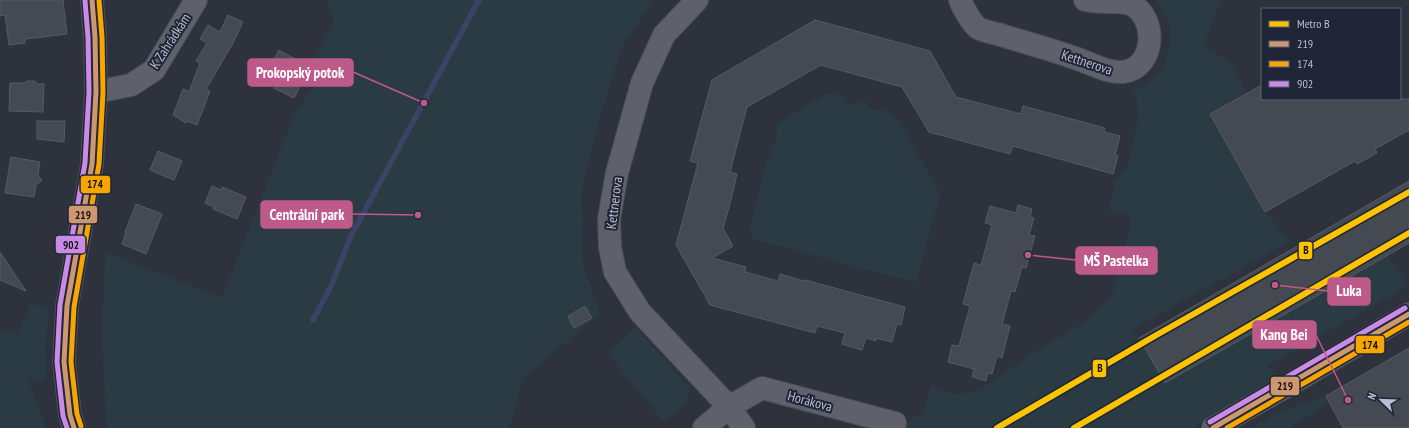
<svg xmlns="http://www.w3.org/2000/svg" width="1409" height="428" viewBox="0 0 1409 428" font-family="'PT Sans Narrow',sans-serif">
	<rect width="100%" height="100%" fill="#2d323d"/>
	<path fill="#2a3b43" fill-rule="evenodd" d="M327 0H653L622 47 598 124 581 196 583 265 600 314 524 377 509 428H106L102 332 105 252 222 298 294 115 327 66 314 58 334 21ZM585 306 592 318 574 328 568 316Z
		M1155 0H1221L1203 47C1230 59 1235 66 1246 93L1210 115 1265 212 1291 241 1152 318 1133 330 1139 338 1165 383 1388 255 1408 286 1268 366 1278 377 1194 428H905L903 426 918 415H923L931 386 954 395 979 390 1045 345 1071 331 1094 315 1112 295 1132 217 1108 210 1115 182 1127 166 1138 119 1136 96 1131 89C1135 88 1141 87 1146 85 1164 77 1175 39 1168 22 1165 14 1159 7 1155 0Z
		M831 93 845 97 846 102 858 105 860 100 868 103V108L881 111 884 107 897 117 940 194 917 281 914 282 759 241 752 237 750 228 766 163 767 161 774 157 770 150 772 144H776L777 124 823 95Z
		M33 304 50 309 45 350 47 373 44 380 35 382 28 379 46 428H0V328L17 334 30 305Z
		M636 327 690 389C690 405 675 412 663 421L608 354Z
		M1326 396 1330 403 1288 428H1250C1274 414 1299 403 1326 396Z"/>
	<g fill="none" stroke-linecap="round" stroke-linejoin="round">
		<path stroke="#3b4466" stroke-width="5.5" d="M313 320 332 284 350 238 479 0"/>
	</g>
	<path fill="#454952" stroke="#565a64" d="M0 0H63L67 34 25 39V43L9 45 5 15 0 16Z
		M228 15 243 22 233 43 206 89 210 91 197 125 187 121 186 123 173 115 183 89 189 92 200 63 196 61 207 43 200 39 208 25 220 32Z
		M815 20 930 51 956 97 1021 114 1023 106 1105 128 1104 132 1120 136 1115 155 1118 156 1113 174 1013 146 1010 154 929 132 902 87 821 65 747 107 730 172 737 174 730 204 723 228 733 246 712 258 746 267 745 272 778 281 780 274 804 281 805 280 905 307 901 325 897 324 892 342 876 338V341L866 338 862 350 842 344 845 333 817 326 815 333 710 305 676 245 698 163 690 161 712 80Z
		M279 50 310 67 294 98 274 88 280 76 268 70Z
		M27 81H35L37 84H44L43 112 9 111 10 83H24Z
		M1262 85V99H1409V130L1375 149 1377 153 1357 164 1355 161 1265 212 1210 114Z
		M37 121H65L64 142 37 139Z
		M158 151 182 161 174 180 150 170Z
		M11 157 40 162 38 175 42 180 36 185 34 197 5 193Z
		M1409 181V243L1165 383 1139 338Z
		M212 186 221 190 222 187 246 197 237 219 213 209 214 207 205 203Z
		M136 204 162 214 146 254 122 244 126 232H125Z
		M1018 205 1032 209 1030 217 1034 218 1029 235 1035 236 1026 268 1022 267 1015 292 1011 291 1002 324 1010 326 1002 358 997 356 992 374 988 373 986 381 972 377 974 369 948 362 952 345 959 346 970 306 963 304 974 263 981 265 992 225 985 223 990 206 1016 213Z
		M0 252 26 291 0 280Z
		M585 306 592 318 574 328 568 316Z
		M1409 348V428H1343L1326 396Z"/>
	<g fill="none" stroke-linecap="round" stroke-linejoin="round">
		<defs>
			<path id="minor" d="M697 0 664 35 642 83 617 173 609 219 610 247 615 272 640 312 729 407 744 428
				M960 0C962 6 972 24 978 28 985 32 996 33 1004 36 1030 44 1057 51 1083 61 1096 66 1109 73 1123 72 1156 68 1158 16 1130 4 1118 0 1099 4 1085 0
				M96 92 131 85 154 70 196 0
				M704 428 729 407 762 388 895 423 892 428"/>
			<path id="tertiary" d="M74 428 70 415 64 362 67 306 92 164 96 92 95 37 92 0
				M1213 428 1294 382 1409 314"/>
		</defs>
		<use href="#minor" stroke="#4a4d56" stroke-width="24"/>
		<use href="#tertiary" stroke="#4a4d56" stroke-width="24"/>
		<use href="#minor" stroke="#5e616b" stroke-width="22"/>
		<use href="#tertiary" stroke="#5e616b" stroke-width="22"/>
		<defs>
			<path id="bus-1" d="M74 428 70 415 64 362 67 306 92 164 96 92 95 37 92 0
				M1213 428 1409 314"/>
			<path id="bus-2" d="M81 426 77 414 71 362 74 307 99 164 103 92 102 37 99 0
				M1227 428 1409 322"/>
			<path id="bus-3" d="M1210 422 1405 308
				M67 428 63 416 57 362 60 305 85 163 89 92 88 37 85 1"/>
		</defs>
		<use href="#bus-1" stroke="#202638" stroke-width="8"/>
		<use href="#bus-2" stroke="#202638" stroke-width="8"/>
		<use href="#bus-3" stroke="#202638" stroke-width="8"/>
		<use href="#bus-1" stroke="#cd976f" stroke-width="5"/>
		<use href="#bus-2" stroke="#f7a600" stroke-width="5"/>
		<use href="#bus-3" stroke="#ca8be6" stroke-width="5"/>
		<defs>
			<path id="metro-1" d="M997 428 1153 337 1409 192
				M1074 428 1409 233"/>
		</defs>
		<use href="#metro-1" stroke="#202638" stroke-width="9"/>
		<use href="#metro-1" stroke="#fcc400" stroke-width="6"/>
	</g>
	<g text-anchor="middle" dominant-baseline="central" stroke-width="4" stroke-linejoin="round" paint-order="stroke">
		<g font-size="14" fill="#b9bdcd" stroke="#202638">
			<text transform="translate(170 41) rotate(-57)">K Zahrádkám</text>
			<text transform="translate(1087 62) rotate(18)">Kettnerova</text>
			<text transform="translate(614 203) rotate(-83)">Kettnerova</text>
			<text transform="translate(810 401) rotate(15)">Horákova</text>
		</g>
	</g>
	<path fill="none" stroke="#be5a89" stroke-width="1.5" d="M424 103L353 72M418 215L352 214M1028 255L1076 260M1275 285L1328 291M1348 400L1316 335"/>
	<g fill="#be5a89" stroke="#202638" stroke-width="1.5">
		<circle cx="424" cy="103" r="4"/>
		<circle cx="418" cy="215" r="4"/>
		<circle cx="1028" cy="255" r="4"/>
		<circle cx="1275" cy="285" r="4"/>
		<circle cx="1348" cy="400" r="4"/>
	</g>
	<g fill="#be5a89" stroke="#be5a89" stroke-width="1.5">
		<rect x="248" y="59" width="105" height="27" rx="4"/>
		<rect x="261" y="201" width="91" height="27" rx="4"/>
		<rect x="1076" y="247" width="81" height="27" rx="4"/>
		<rect x="1328" y="278" width="42" height="27" rx="4"/>
		<rect x="1253" y="321" width="63" height="27" rx="4"/>
	</g>
	<g font-size="15" text-anchor="middle" font-weight="bold" fill="#fff">
		<text x="300" y="78">Prokopský potok</text>
		<text x="307" y="220">Centrální park</text>
		<text x="1116" y="266">MŠ Pastelka</text>
		<text x="1349" y="296">Luka</text>
		<text x="1284" y="340">Kang Bei</text>
	</g>
	<g stroke="#202638" stroke-width="1.5">
		<rect x="80" y="175" width="31" height="19" rx="4" fill="#f7a600"/>
		<rect x="68" y="205" width="30" height="19" rx="4" fill="#cd976f"/>
		<rect x="55" y="235" width="31" height="19" rx="4" fill="#ca8be6"/>
		<rect x="1298" y="241" width="15" height="19" rx="4" fill="#fcc400"/>
		<rect x="1355" y="335" width="30" height="19" rx="4" fill="#f7a600"/>
		<rect x="1092" y="359" width="15" height="19" rx="4" fill="#fcc400"/>
		<rect x="1270" y="376" width="30" height="20" rx="4" fill="#cd976f"/>
	</g>
	<g font-size="11" text-anchor="middle" font-weight="bold" fill="#111">
		<text x="95" y="188">174</text>
		<text x="83" y="219">219</text>
		<text x="71" y="249">902</text>
		<text x="1306" y="254">B</text>
		<text x="1370" y="349">174</text>
		<text x="1100" y="372">B</text>
		<text x="1285" y="390">219</text>
	</g>
	<rect x="1261" y="8" width="140" height="92" fill="#202638" stroke="#5d6274"/>
	<rect x="1269" y="21" width="20" height="6" fill="#fcc400" stroke="#5d6274"/>
	<text x="1297" y="28" font-size="12" fill="#b9bdcd">Metro B</text>
	<rect x="1269" y="41" width="20" height="6" fill="#cd976f" stroke="#5d6274"/>
	<text x="1297" y="48" font-size="12" fill="#b9bdcd">219</text>
	<rect x="1269" y="61" width="20" height="6" fill="#f7a600" stroke="#5d6274"/>
	<text x="1297" y="68" font-size="12" fill="#b9bdcd">174</text>
	<rect x="1269" y="81" width="20" height="6" fill="#ca8be6" stroke="#5d6274"/>
	<text x="1297" y="88" font-size="12" fill="#b9bdcd">902</text>
	<g transform="translate(1381 400) rotate(293)" stroke="#202638" stroke-width="3" paint-order="stroke">
	<path d="M0-3L7 15L0 10L-7 15Z" fill="#b9bdcd"/>
	<text y="-6" font-size="11" font-weight="bold" text-anchor="middle" fill="#b9bdcd">N</text>
	</g>
</svg>
